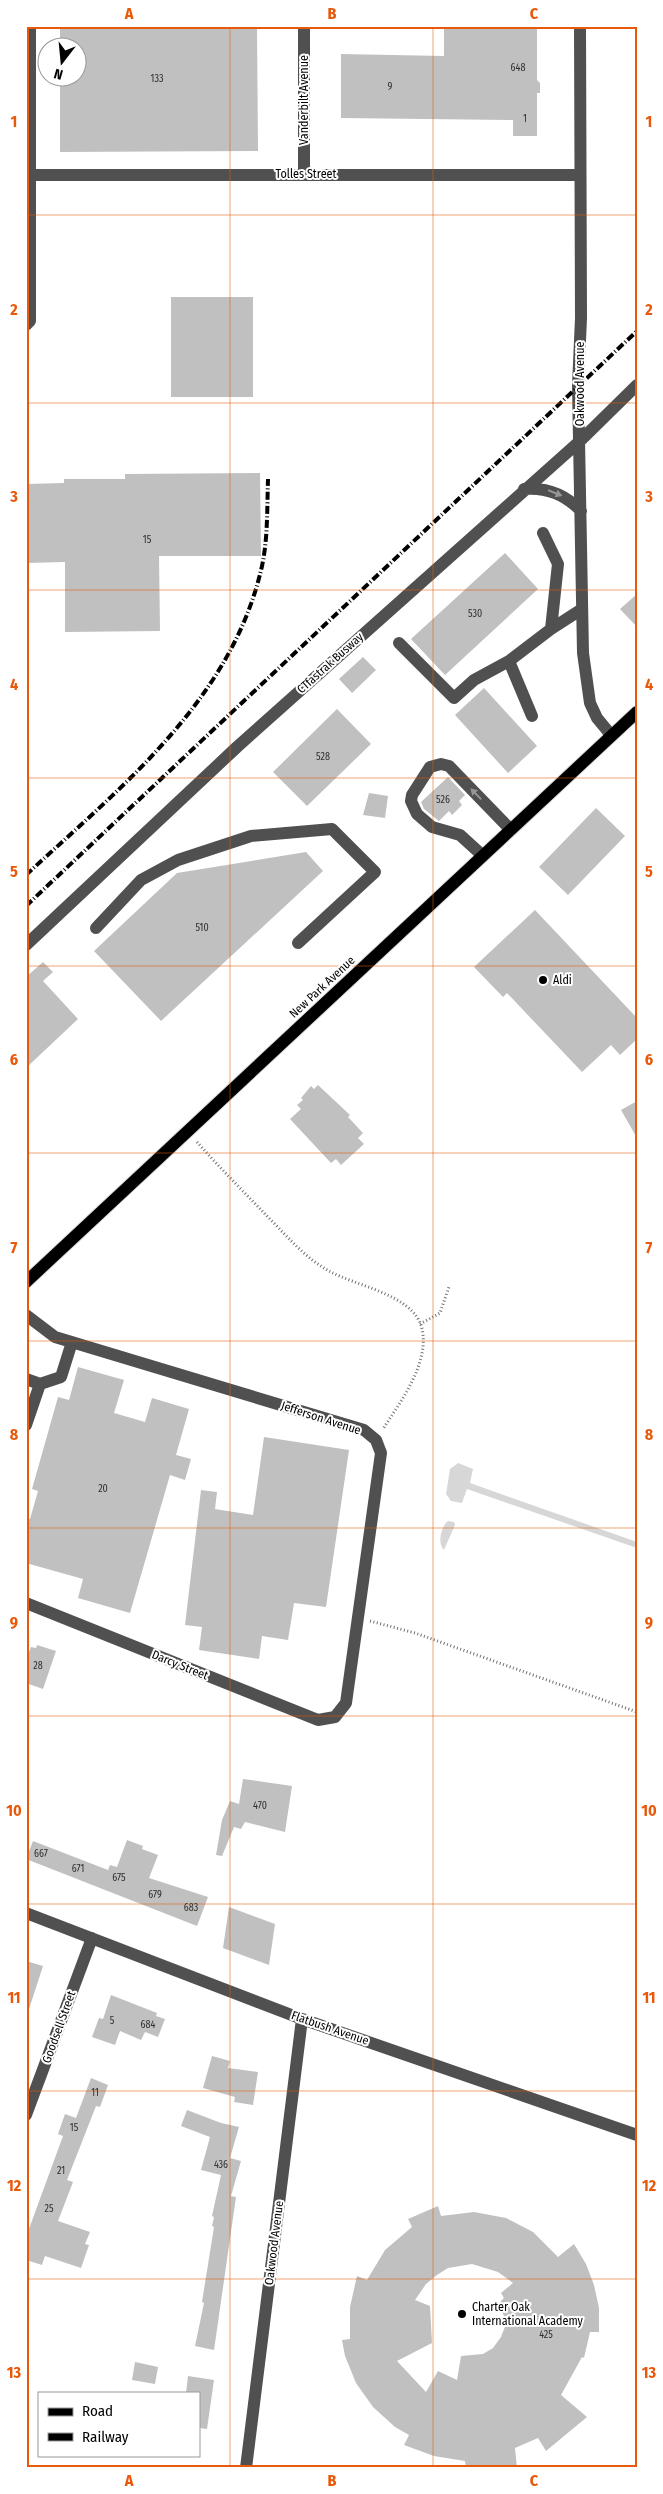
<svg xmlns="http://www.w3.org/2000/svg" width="663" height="2494" viewBox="0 0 663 2494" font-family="'Fira Sans Condensed',sans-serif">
	<rect width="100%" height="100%" fill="#fff"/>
	<path fill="#d7d7d7" d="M458 1463 473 1469 470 1483 637 1542V1548L467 1489 462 1503 451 1501 446 1494 450 1469Z
		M448 1521 454 1522 455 1525 444 1550C437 1544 441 1526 448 1521Z"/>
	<path fill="#c0c0c0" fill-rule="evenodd" d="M60 26H257L258 151 60 152V78H78V48H60Z
		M444 26H537V80L540 83V93H537V136H513V120L341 118V54L444 56Z
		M171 297H253V397H171Z
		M260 473 261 556H159L160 631 65 632V562L26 563V484L64 483V479H125V474Z
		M505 553 538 589 445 675 411 639Z
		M637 594V627L620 609Z
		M363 657 376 670 352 693 339 679Z
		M484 688 537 746 508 773 455 715Z
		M337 709 371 744 307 806 273 772Z
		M448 777 465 795 459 801 462 805 452 815 449 811 439 821 424 809 421 802Z
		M369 793 388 796 385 818 363 815Z
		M596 808 625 836 568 895 539 867Z
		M306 852 323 871 161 1021 94 951 177 873Z
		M535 910 637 1018V1039L620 1055 611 1045 582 1072 507 993 503 997 474 967Z
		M43 962 53 972 43 981 78 1019 26 1068V977Z
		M318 1085 350 1115 348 1117 363 1133 358 1138 364 1144 341 1165 336 1159 331 1163 290 1119 301 1109 297 1105 303 1100 301 1098 311 1086 314 1089Z
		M637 1101V1138L621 1110Z
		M78 1367 124 1380 114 1413 145 1422 152 1398 189 1409 176 1455 191 1459 185 1480 170 1475 130 1613 78 1598 83 1579 26 1563V1518L30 1519 38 1491 32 1489 58 1397 69 1400Z
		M264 1437 349 1450 326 1607 294 1603 288 1640 262 1636 259 1659 199 1650 202 1627 185 1625 201 1490 217 1492 215 1509 253 1515Z
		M37 1645 56 1651 43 1689 26 1683V1660L31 1647 36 1648Z
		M243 1779 292 1786 285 1832 245 1822 241 1829 234 1827 222 1856 216 1855 222 1820 230 1801 239 1804Z
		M127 1840 143 1846 142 1849 158 1855 149 1878 208 1897 197 1926 26 1859 33 1841 108 1870 110 1865 117 1867Z
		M229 1907 275 1924 269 1965 223 1948Z
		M26 1961 43 1966 29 2009H26Z
		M111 1995 157 2013 156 2016 165 2019 158 2037 145 2032 141 2040 120 2031 115 2045 92 2037 99 2018 103 2019Z
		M212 2056 230 2061 228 2068 258 2072 253 2105 234 2102 235 2097 203 2088Z
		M91 2078 108 2085 100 2107 96 2106 67 2180 73 2182 58 2221 90 2232 85 2244 89 2245 81 2268 45 2256 42 2265 26 2260V2237L63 2136 58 2134 65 2114 76 2118Z
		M187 2110 221 2123 239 2127 230 2158 241 2161 231 2196 236 2197 214 2350 195 2346 204 2303 202 2302 214 2227 212 2226 214 2217 212 2216 221 2175 201 2170 210 2137 181 2126Z
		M438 2206 441 2216 474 2212 506 2218 533 2232 558 2257 574 2244 586 2264 594 2285 599 2308V2332H590L584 2358 582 2357 561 2395 587 2417 546 2451 538 2438 515 2448 517 2468H466L465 2461 434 2456 404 2445 409 2435 395 2427 373 2407 356 2383 345 2356 342 2340 350 2339V2307L357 2276 367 2280 385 2250 412 2227 408 2219ZM472 2264 498 2272 513 2283 501 2293 504 2298 500 2302 506 2324 501 2337 493 2348 483 2354 461 2356 457 2380 438 2371 426 2392 397 2361 432 2343 430 2306 415 2300 426 2284 437 2275 448 2268Z
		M135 2362 158 2367 155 2384 132 2380Z
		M188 2376 214 2380 207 2429 199 2428V2393H186Z"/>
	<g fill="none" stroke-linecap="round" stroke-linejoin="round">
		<defs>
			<path id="major" d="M26 1282 637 712"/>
		</defs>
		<use href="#major" stroke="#dbdbdb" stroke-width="14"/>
		<path stroke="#727272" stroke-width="3" stroke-dasharray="1 2.5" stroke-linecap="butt" d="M197 1142C219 1167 244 1192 267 1216 287 1236 305 1258 329 1271 356 1286 410 1294 421 1325 432 1360 401 1401 383 1429
			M420 1324 440 1313 449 1287
			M370 1621 415 1633 637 1712"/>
		<path stroke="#505050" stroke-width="12" d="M304 26V174
			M580 26 581 318 578 386 583 653 590 703 597 718 611 735
			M31 175H580
			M26 325 30 321V26
			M524 489C547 487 565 494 581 511
			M543 533 558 564 551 629
			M399 643 454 698 474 680 509 661
			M532 716 509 661 551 629 582 609
			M482 855 460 835 432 827 417 814 411 801 412 795 430 767 441 764 449 766 510 829
			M96 928 141 880 178 860 251 836 332 829 375 872 298 943
			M26 945 237 747 580 441 637 385
			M26 1315 55 1337 364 1430 376 1440 381 1453 346 1703 335 1717 318 1720 26 1603
			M26 1379 40 1384 61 1377 72 1342
			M26 1425 40 1384
			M26 1913 302 2019 637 2135
			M26 2115 92 1938
			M246 2468 302 2019"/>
		<use href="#major" stroke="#000" stroke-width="12"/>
		<path stroke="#000" stroke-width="4" stroke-dasharray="8 2.5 1 2.5" stroke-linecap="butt" d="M26 875C121 787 232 700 262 566 268 538 267 508 268 479
			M26 906 637 331"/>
	</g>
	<defs><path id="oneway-solid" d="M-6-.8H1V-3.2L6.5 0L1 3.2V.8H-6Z" transform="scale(1.25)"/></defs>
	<g fill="#969696">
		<use href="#oneway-solid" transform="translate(555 493) rotate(22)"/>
		<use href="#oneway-solid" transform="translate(476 794) rotate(-134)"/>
	</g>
	<path fill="none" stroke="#e8590c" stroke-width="1" stroke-opacity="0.55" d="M230 26V2468M433 26V2468M26 215H637M26 403H637M26 590H637M26 778H637M26 966H637M26 1153H637M26 1341H637M26 1528H637M26 1716H637M26 1904H637M26 2091H637M26 2279H637"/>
	<g fill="#000" stroke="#fff" stroke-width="2">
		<circle cx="543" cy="980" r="5"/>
		<circle cx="462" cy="2314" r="5"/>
	</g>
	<g text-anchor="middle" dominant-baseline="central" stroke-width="4" stroke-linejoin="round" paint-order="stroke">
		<g font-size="10" fill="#303030">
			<text x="518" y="68">648</text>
			<text x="157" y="79">133</text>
			<text x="390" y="87">9</text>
			<text x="525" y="119">1</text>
			<text x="147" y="540">15</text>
			<text x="475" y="614">530</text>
			<text x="323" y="757">528</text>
			<text x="443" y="800">526</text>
			<text x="202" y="928">510</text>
			<text x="103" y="1489">20</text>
			<text x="38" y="1666">28</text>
			<text x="260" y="1806">470</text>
			<text x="41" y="1854">667</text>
			<text x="78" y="1869">671</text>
			<text x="119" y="1878">675</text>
			<text x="155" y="1895">679</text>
			<text x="191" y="1908">683</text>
			<text x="112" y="2021">5</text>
			<text x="148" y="2025">684</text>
			<text x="95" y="2093">11</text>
			<text x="74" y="2128">15</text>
			<text x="221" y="2165">436</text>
			<text x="61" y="2171">21</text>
			<text x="49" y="2209">25</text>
			<text x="546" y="2335">425</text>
		</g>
		<g font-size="12" fill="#000" stroke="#fff">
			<text transform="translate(304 100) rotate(-90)">Vanderbilt Avenue</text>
			<text x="306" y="174">Tolles Street</text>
			<text transform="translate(580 384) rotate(-90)">Oakwood Avenue</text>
			<text transform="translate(330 663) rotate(-42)">CTfastrak Busway</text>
			<text transform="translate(322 987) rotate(-43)">New Park Avenue</text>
			<text transform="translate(321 1418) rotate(18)">Jefferson Avenue</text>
			<text transform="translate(180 1665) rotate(22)">Darcy Street</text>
			<text transform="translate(59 2027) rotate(-70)">Goodsell Street</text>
			<text transform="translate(330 2028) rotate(19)">Flatbush Avenue</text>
			<text transform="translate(274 2243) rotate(-83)">Oakwood Avenue</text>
		</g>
		<g font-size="12" fill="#000" stroke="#fff" text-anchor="start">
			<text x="553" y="980">Aldi</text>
			<text x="472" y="2307">Charter Oak<tspan x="472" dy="14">International Academy</tspan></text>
		</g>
	</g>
	<rect width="663" height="2494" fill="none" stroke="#ffffff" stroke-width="55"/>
	<rect x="38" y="2392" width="162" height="65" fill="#ffffff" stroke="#999999"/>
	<rect x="48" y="2408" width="25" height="8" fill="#000000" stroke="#999999"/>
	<text x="82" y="2416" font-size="15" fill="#000000">Road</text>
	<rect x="48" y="2433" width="25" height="8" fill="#000000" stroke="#999999"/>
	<text x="82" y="2442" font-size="15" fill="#000000">Railway</text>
	<g transform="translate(62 62) rotate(196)"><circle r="24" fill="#ffffff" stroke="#999999"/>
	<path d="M0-4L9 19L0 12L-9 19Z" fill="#000000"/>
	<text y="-8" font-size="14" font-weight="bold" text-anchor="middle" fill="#000000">N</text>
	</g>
	<rect x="28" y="28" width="608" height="2438" fill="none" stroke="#e8590c" stroke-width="2"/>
	<g font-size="16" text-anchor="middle" font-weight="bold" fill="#e8590c">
		<text x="129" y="19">A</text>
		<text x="332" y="19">B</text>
		<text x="534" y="19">C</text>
		<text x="14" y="127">1</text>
		<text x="649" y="127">1</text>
		<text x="14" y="315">2</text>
		<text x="649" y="315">2</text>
		<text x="14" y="502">3</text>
		<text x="649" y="502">3</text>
		<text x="14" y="690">4</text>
		<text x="649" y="690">4</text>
		<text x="14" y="877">5</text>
		<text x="649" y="877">5</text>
		<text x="14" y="1065">6</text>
		<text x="649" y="1065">6</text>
		<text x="14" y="1253">7</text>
		<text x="649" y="1253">7</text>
		<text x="14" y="1440">8</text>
		<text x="649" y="1440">8</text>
		<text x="14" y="1628">9</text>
		<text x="649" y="1628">9</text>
		<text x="14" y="1816">10</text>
		<text x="649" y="1816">10</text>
		<text x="14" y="2003">11</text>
		<text x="649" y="2003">11</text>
		<text x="14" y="2191">12</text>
		<text x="649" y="2191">12</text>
		<text x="14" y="2378">13</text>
		<text x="649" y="2378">13</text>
		<text x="129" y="2486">A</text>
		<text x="332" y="2486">B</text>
		<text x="534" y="2486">C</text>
	</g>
</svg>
